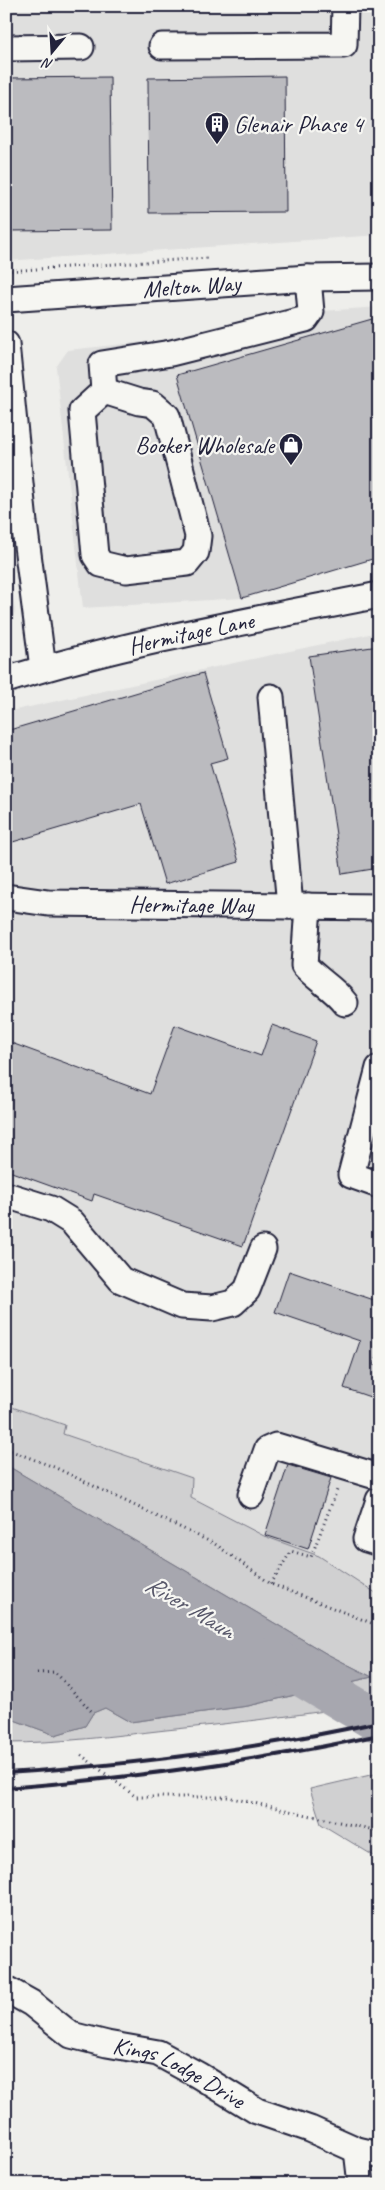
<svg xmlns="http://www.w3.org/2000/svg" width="385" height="2190" viewBox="0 0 385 2190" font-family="Caveat,sans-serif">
	<rect width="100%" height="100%" fill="#eeeeeb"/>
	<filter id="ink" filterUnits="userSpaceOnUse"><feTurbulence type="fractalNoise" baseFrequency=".02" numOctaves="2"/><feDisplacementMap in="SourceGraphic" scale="10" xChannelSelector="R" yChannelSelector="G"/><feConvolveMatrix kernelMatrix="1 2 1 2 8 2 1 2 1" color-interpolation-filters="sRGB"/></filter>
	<g filter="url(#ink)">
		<path fill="#dfdfde" d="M6 6H379V235L6 261Z
			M379 307V557L242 598 83 608 56 367 68 350 171 339 280 314Z
			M6 535 15 611 6 646Z
			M379 632V1595L319 1556 264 1536 191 1498V1478L62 1434 64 1425 6 1405V712Z"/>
		<path fill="#d0d0d1" stroke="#797986" d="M6 1405 65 1425 63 1434 192 1478 191 1498 264 1536 319 1556 379 1595V1703C308 1714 237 1723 166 1730 113 1736 60 1743 6 1743V1717L55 1735 85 1726 93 1713 105 1708 130 1722 248 1706 372 1677 327 1654 6 1465Z
			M379 1773V1859L321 1824 310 1789Z"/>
		<path fill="#a7a7af" stroke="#727281" d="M6 1465 327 1654 372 1677 248 1706 130 1722 105 1708 93 1713 85 1726 55 1735 6 1717Z"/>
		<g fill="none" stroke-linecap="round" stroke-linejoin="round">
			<path stroke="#a7a7af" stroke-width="42" d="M272 1658 379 1722"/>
		</g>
		<path fill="#bbbbbf" stroke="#22223b" d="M285 76 286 212 149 213 148 78Z
			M110 77 112 230 6 231V78Z
			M379 317V557L242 598 177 375Z
			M379 646V868L342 874 309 656Z
			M203 673 228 758 210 763 239 862 165 884 141 804 6 844V731Z
			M175 1025 261 1056 272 1025 316 1041 243 1246 94 1194 92 1201 6 1170V1041L150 1094Z
			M289 1271 374 1300 376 1296 379 1297V1347L373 1365 379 1367V1400L344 1388 360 1341 275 1312Z
			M288 1465 331 1478 308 1549 265 1535Z"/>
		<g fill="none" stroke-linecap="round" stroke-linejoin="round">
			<defs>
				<g id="minor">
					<path d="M162 46 344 45 345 6"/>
					<path d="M6 48 81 47"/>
					<path id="s1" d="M6 299 308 278 379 277"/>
					<path d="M6 344 24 523 43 668"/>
					<path d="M104 391 139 402 153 404 167 416 198 536 196 552 187 563 126 570 101 564 95 555 82 411Z"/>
					<path d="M104 391 102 364 171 353 306 319 311 312 308 278"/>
					<path id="s2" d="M6 680C128 642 254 620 379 595"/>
					<path d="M271 697 290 906"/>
					<path id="s3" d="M6 897 48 903 379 907"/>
					<path d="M308 906 304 965C317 980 334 988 345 1003"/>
					<path d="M379 1068 351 1175 379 1185"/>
					<path d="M6 1195 51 1209 72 1222 121 1280 182 1306 212 1308 233 1303 247 1290 263 1249"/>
					<path d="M251 1495 267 1450 276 1446 379 1477"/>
					<path d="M379 1500 366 1539 379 1543"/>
					<path id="s4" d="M6 1989 31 2003 71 2035 107 2044 158 2053 198 2075 257 2111 310 2129 357 2150 379 2155"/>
					<path d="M357 2150 361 2184"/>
				</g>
			</defs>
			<use href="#minor" stroke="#22223b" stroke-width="29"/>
			<path stroke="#22223b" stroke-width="3" stroke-dasharray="1 4" stroke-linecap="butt" d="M6 271 208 258
				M6 1449 54 1467 215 1544 271 1584 379 1626
				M271 1584 291 1551 311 1557 337 1490
				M37 1673 55 1672 93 1713
				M81 1755 136 1797H227L379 1831"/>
			<use href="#minor" stroke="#f6f6f2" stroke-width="25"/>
			<path stroke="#22223b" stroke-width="4" d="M6 1773C131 1765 257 1749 379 1722
				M6 1788C131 1778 256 1762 379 1735"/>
		</g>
	</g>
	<defs>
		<symbol id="building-pin" viewBox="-11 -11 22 30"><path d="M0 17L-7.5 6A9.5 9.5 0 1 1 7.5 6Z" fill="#22223b" stroke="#f6f6f2"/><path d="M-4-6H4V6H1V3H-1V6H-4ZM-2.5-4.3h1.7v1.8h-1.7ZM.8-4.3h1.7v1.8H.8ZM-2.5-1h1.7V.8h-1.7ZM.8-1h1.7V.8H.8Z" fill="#fff"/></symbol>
		<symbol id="shop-pin" viewBox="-11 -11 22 30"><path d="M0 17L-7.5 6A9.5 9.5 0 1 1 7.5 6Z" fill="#22223b" stroke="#f6f6f2"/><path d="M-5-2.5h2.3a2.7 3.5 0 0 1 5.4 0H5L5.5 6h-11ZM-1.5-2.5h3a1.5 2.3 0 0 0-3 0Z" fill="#fff"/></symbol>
	</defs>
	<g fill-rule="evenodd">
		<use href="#building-pin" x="203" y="110" width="28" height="38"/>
		<use href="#shop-pin" x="277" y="431" width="28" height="38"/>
	</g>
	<g text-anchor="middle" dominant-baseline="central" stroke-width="4.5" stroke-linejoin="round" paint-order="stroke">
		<g font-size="24" fill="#22223b" stroke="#f6f6f2" text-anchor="start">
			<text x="234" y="124">Glenair Phase 4</text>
			<text x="274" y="445" text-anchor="end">Booker Wholesale</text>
		</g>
		<g font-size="24" fill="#22223b" stroke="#f6f6f2">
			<text stroke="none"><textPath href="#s1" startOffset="186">Melton Way</textPath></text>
			<text stroke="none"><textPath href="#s2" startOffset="191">Hermitage Lane</textPath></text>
			<text stroke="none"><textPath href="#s3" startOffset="186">Hermitage Way</textPath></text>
			<text stroke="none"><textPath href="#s4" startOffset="195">Kings Lodge Drive</textPath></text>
		</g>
		<g font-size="25" font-style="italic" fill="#575769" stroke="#f6f6f2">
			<text transform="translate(190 1607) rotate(31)">River Maun</text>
		</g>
	</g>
	<rect width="385" height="2190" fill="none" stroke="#f6f6f2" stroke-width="25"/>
	<rect x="12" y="12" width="360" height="2165" fill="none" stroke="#22223b" stroke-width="2" filter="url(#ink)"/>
	<g transform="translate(52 52) rotate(198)" stroke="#f6f6f2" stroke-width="4" paint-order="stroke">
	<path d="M0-4L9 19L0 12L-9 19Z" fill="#22223b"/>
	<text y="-8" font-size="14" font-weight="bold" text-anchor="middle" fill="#22223b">N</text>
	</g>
</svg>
